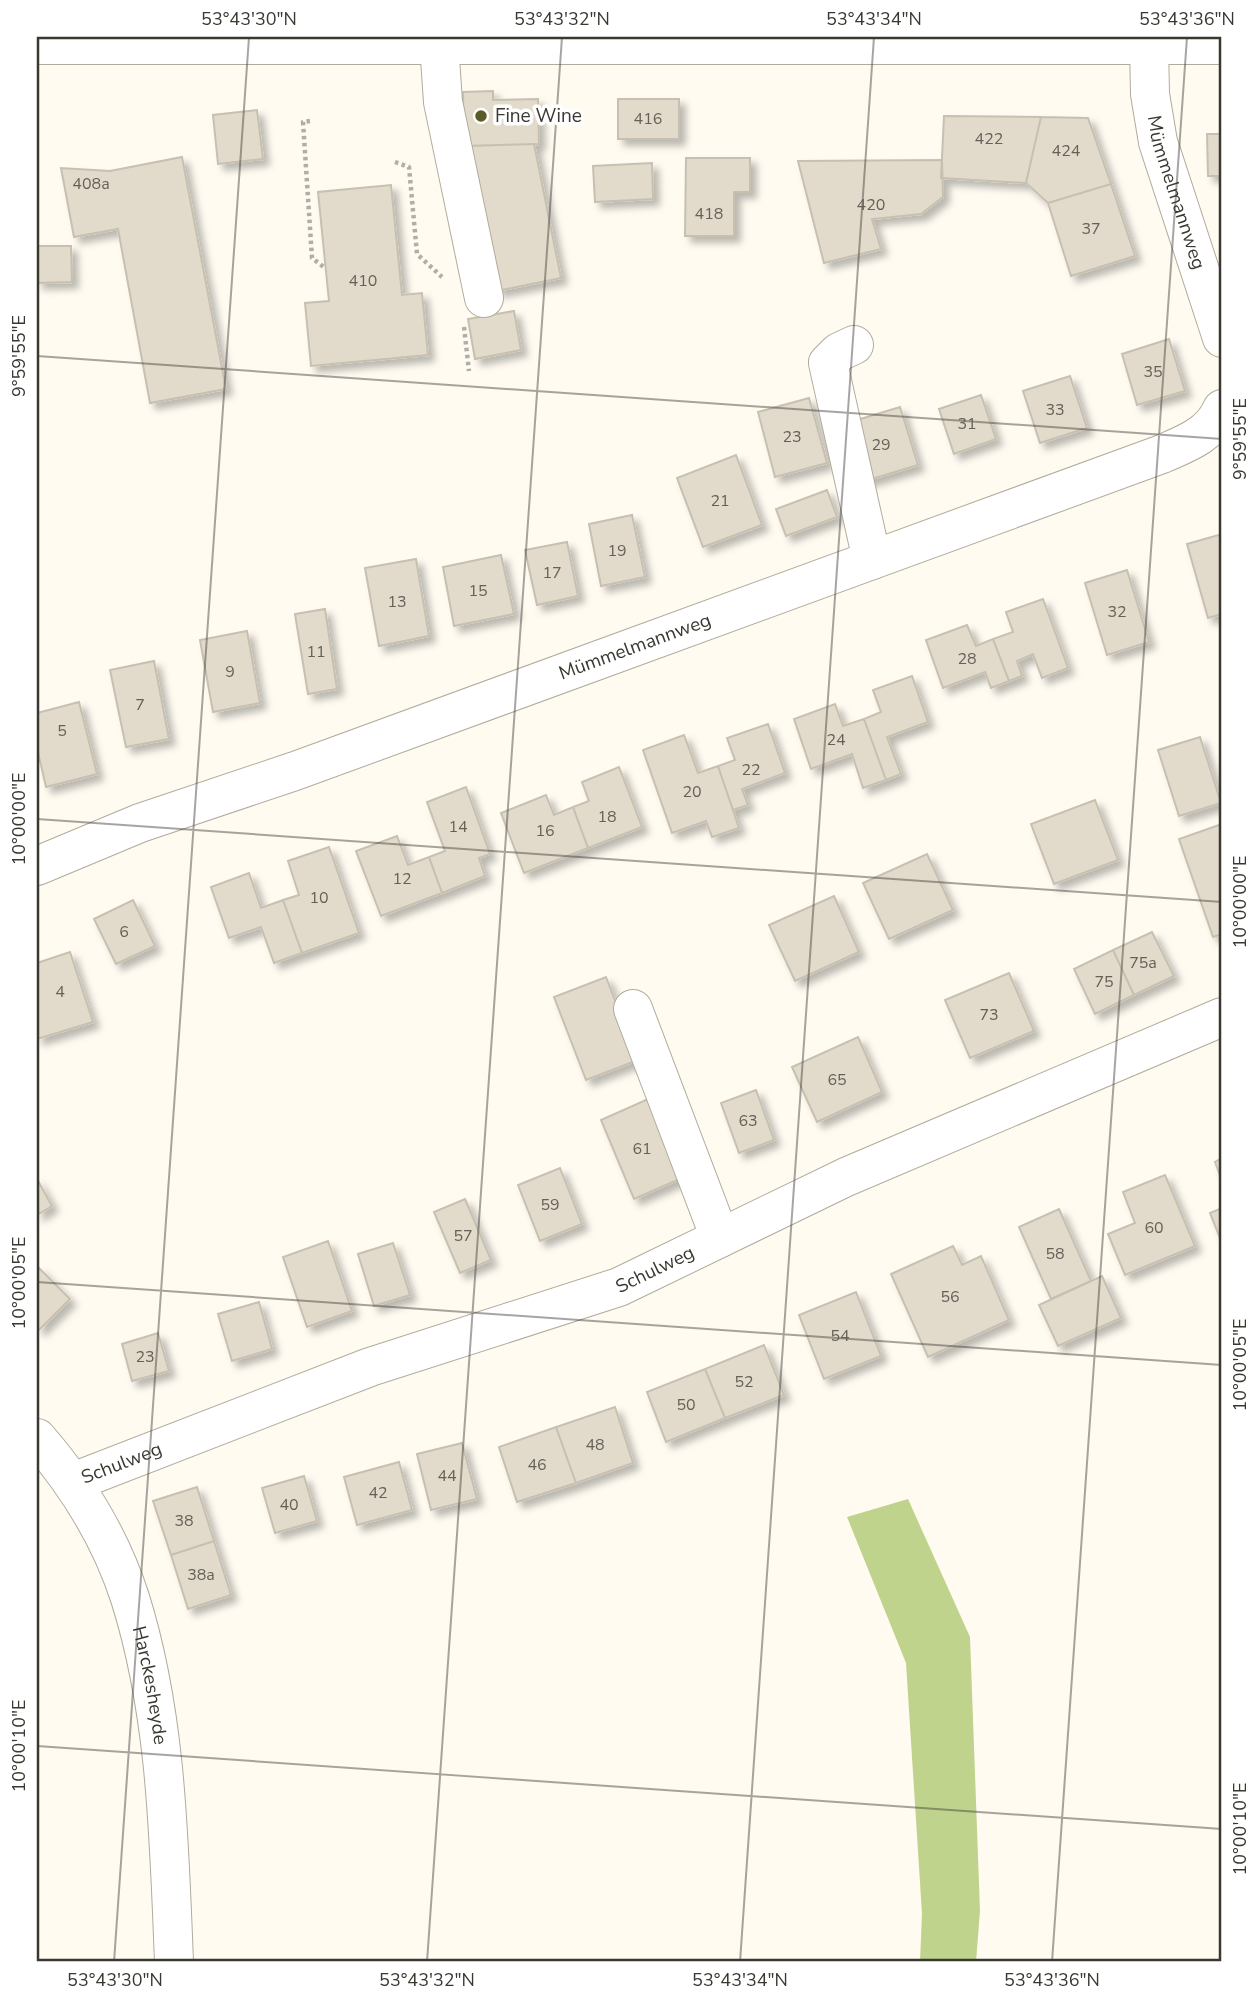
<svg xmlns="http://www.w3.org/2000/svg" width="1259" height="1999" viewBox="0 0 1259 1999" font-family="'Nunito Sans',sans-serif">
	<defs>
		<filter id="shadow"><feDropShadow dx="6" dy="6" stdDeviation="3.5" flood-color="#0004"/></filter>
	</defs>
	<rect width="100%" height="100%" fill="#fffbf1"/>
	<path fill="#bfd38d" d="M908 1499 970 1637 980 1911 976 1962H920L922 1914 906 1663 847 1517Z"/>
	<path fill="#e2dbcb" stroke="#c7c0b1" stroke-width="2" filter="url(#shadow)" d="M493 91V100L538 99 539 144 464 146 463 92Z
		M618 99H679V139H618Z
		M257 110 263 159 218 164 213 115Z
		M944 116 1041 117 1026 183 941 178Z
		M1041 117 1088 118 1111 184 1048 203 1026 183Z
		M1207 134H1222V176H1208Z
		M534 144 561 278 497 291 468 146Z
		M182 157 226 389 150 403 118 229 74 237 61 168 110 171Z
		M686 158H750V192H734V236H685Z
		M942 160 943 197 921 214 872 219 881 249 824 263 798 161Z
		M652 163 653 199 595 202 593 166Z
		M1111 184 1135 256 1071 276 1048 203Z
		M391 185 402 295 422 293 428 355 311 366 305 303 329 301 318 192Z
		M37 246H71L72 282 37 283Z
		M514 311 521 350 475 359 468 319Z
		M1169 339 1185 391 1137 405 1122 354Z
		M1070 376 1087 428 1040 443 1023 391Z
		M981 395 996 439 954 454 939 409Z
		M809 398 827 463 775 477 758 412Z
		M900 407 918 465 862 482 844 424Z
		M736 455 762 525 703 547 677 478Z
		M827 490 837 517 786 536 776 509Z
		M632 515 645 577 601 586 589 524Z
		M1222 534V614L1208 618 1187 544Z
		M567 542 578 596 537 605 525 550Z
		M501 555 514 614 454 626 443 567Z
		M416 559 429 636 379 646 365 568Z
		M1127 570 1149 642 1107 655 1085 583Z
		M1043 599 1068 668 1042 678 1033 654 1017 661 1022 676 1009 681 993 639 1013 632 1006 612Z
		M325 609 337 689 308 694 295 614Z
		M967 625 976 646 993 639 1009 681 991 688 985 672 943 688 926 640Z
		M247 631 260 703 213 712 200 640Z
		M154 661 169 739 126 747 110 670Z
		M912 676 928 722 887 737 901 774 886 780 864 719 881 712 873 690Z
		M79 702 97 774 46 787 37 748V713Z
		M835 704 843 726 864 719 886 780 863 788 852 754 811 769 794 719Z
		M768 724 785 773 742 789 748 805 733 810 718 766 735 760 727 738Z
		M684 735 698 773 718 766 739 828 712 837 706 821 672 833 643 750Z
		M1200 737 1221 803 1179 816 1158 750Z
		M619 767 642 827 588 848 573 807 589 801 582 782Z
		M466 787 490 854 479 858 485 876 442 893 429 857 445 851 427 802Z
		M546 795 554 815 573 807 588 848 524 873 501 813Z
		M1095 800 1118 860 1054 884 1031 824Z
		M1222 824V934L1213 937 1179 839Z
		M397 836 408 865 429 857 442 893 381 916 356 851Z
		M329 847 359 933 302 953 283 900 299 895 288 861Z
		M927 854 953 910 889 939 863 883Z
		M249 873 261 908 283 900 302 953 274 963 261 927 229 938 211 887Z
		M834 896 859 952 795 981 769 925Z
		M133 900 155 946 116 964 94 919Z
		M1152 932 1174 976 1134 995 1113 950Z
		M1113 950 1134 995 1095 1014 1074 969Z
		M70 952 93 1022 37 1039V963Z
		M1009 973 1034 1031 970 1058 945 1000Z
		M606 977 638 1060 586 1080 554 997Z
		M858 1037 882 1092 817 1122 792 1067Z
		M756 1090 774 1140 739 1153 721 1103Z
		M648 1099 682 1178 634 1199 601 1120Z
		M1222 1158V1181L1215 1162Z
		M560 1168 582 1224 540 1241 518 1185Z
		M1165 1175 1195 1246 1125 1275 1108 1234 1135 1223 1123 1192Z
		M37 1179 52 1206 37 1215Z
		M465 1199 491 1260 460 1273 434 1212Z
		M1222 1208V1243L1210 1213Z
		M1059 1209 1091 1281 1051 1299 1019 1227Z
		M328 1241 352 1311 307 1327 283 1257Z
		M393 1243 410 1295 374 1306 358 1254Z
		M953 1246 962 1265 981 1256 1009 1320 928 1357 891 1274Z
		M38 1267 70 1299 39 1330 37 1327Z
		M1102 1276 1121 1318 1058 1346 1039 1305Z
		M856 1292 881 1356 824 1379 799 1315Z
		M259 1302 272 1349 232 1361 218 1314Z
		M158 1333 169 1371 132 1381 122 1344Z
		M764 1345 784 1395 725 1418 705 1369Z
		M705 1369 725 1418 666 1442 647 1392Z
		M615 1407 633 1463 576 1483 556 1427Z
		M556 1427 576 1483 517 1502 499 1447Z
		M462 1443 477 1499 431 1510 417 1454Z
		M399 1462 412 1510 357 1525 344 1477Z
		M304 1476 317 1521 275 1533 262 1488Z
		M197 1487 214 1541 171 1555 153 1501Z
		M214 1541 231 1595 188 1609 171 1555Z"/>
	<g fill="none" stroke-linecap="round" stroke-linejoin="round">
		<defs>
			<g id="minor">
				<path d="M439 44 443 102 484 298"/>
				<path id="s1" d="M1149 44 1150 94 1158 142 1222 338"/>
				<path d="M854 345 839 352 828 363 872 560"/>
				<path id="s2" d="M37 866 140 823 295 771 1162 454C1185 444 1211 435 1222 409"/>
				<path d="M633 1009 720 1238"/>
				<path id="s3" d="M73 1482 370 1367 619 1287 846 1177 1222 1017"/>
			</g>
			<g id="major">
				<path d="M37 45H1222"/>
				<path id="s4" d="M37 1438C77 1484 111 1539 130 1598 167 1715 169 1841 174 1962"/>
			</g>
		</defs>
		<use href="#minor" stroke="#b1ab9c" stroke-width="40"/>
		<use href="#major" stroke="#b1ab9c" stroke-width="40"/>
		<path stroke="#b1aea5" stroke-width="4.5" stroke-dasharray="3.5 3.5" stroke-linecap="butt" d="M310 121 303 122 312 258 325 268
			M395 162 409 167 417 254 442 277
			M464 327 469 371"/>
		<use href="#minor" stroke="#fff" stroke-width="38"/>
		<use href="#major" stroke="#fff" stroke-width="38"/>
	</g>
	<path fill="none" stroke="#3b3832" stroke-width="2" stroke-opacity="0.45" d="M37 356 1222 439M37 819 1222 902M37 1282 1222 1365M37 1746 1222 1829M114 1962 249 37M427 1962 562 37M740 1962 874 37M1052 1962 1187 37"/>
	<circle fill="#5c5b28" stroke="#fff" stroke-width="2.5" cx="481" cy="116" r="7"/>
	<g text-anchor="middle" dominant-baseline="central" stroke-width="7" stroke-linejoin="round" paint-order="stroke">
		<g font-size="16" fill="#656158">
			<text x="648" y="119">416</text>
			<text x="989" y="139">422</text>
			<text x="1066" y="151">424</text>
			<text x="91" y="184">408a</text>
			<text x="871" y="205">420</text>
			<text x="709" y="214">418</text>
			<text x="1091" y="229">37</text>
			<text x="363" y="281">410</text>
			<text x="1153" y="372">35</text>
			<text x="1055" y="410">33</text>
			<text x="967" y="424">31</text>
			<text x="792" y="437">23</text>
			<text x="881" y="445">29</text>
			<text x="720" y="501">21</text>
			<text x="617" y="551">19</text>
			<text x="552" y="573">17</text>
			<text x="478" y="591">15</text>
			<text x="397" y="602">13</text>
			<text x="1117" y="612">32</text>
			<text x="316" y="652">11</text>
			<text x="967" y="659">28</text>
			<text x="230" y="672">9</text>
			<text x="140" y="705">7</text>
			<text x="62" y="731">5</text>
			<text x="836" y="740">24</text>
			<text x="751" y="770">22</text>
			<text x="692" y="792">20</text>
			<text x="607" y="817">18</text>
			<text x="458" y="827">14</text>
			<text x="545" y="831">16</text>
			<text x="402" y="879">12</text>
			<text x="319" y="898">10</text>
			<text x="124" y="932">6</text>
			<text x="1143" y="963">75a</text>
			<text x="1104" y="982">75</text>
			<text x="60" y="992">4</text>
			<text x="989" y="1015">73</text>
			<text x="837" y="1080">65</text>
			<text x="748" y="1121">63</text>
			<text x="642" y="1149">61</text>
			<text x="550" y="1205">59</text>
			<text x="1154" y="1228">60</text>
			<text x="463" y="1236">57</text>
			<text x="1055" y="1254">58</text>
			<text x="950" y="1297">56</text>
			<text x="840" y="1336">54</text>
			<text x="145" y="1357">23</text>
			<text x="744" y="1382">52</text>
			<text x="686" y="1405">50</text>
			<text x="595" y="1445">48</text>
			<text x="537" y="1465">46</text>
			<text x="447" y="1476">44</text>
			<text x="378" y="1493">42</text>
			<text x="289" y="1505">40</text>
			<text x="184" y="1521">38</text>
			<text x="201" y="1575">38a</text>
		</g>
		<g font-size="19" fill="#3b3832" stroke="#fff" text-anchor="start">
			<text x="495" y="116">Fine Wine</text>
		</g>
		<g font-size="19" fill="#3b3832" stroke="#fff">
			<text stroke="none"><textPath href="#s1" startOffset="152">Mümmelmannweg</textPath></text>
			<text stroke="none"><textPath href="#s2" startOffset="637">Mümmelmannweg</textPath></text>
			<text stroke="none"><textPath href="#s3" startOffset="620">Schulweg</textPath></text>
			<text stroke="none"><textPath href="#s3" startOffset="52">Schulweg</textPath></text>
			<text stroke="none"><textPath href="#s4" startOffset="276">Harckesheyde</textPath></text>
		</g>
	</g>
	<rect width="1259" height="1999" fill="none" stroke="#ffffff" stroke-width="77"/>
	<rect x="38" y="38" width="1182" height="1922" fill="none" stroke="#3b3832" stroke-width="2.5"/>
	<g font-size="18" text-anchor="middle" fill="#3b3832">
		<text x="249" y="25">53°43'30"N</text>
		<text x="562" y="25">53°43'32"N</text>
		<text x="874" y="25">53°43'34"N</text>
		<text x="1187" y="25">53°43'36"N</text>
		<text transform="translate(19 356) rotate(-90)" y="6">9°59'55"E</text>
		<text transform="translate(1240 439) rotate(-90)" y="6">9°59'55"E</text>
		<text transform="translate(19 819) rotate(-90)" y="6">10°00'00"E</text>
		<text transform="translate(1240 902) rotate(-90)" y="6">10°00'00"E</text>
		<text transform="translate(19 1283) rotate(-90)" y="6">10°00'05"E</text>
		<text transform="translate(1240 1365) rotate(-90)" y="6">10°00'05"E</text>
		<text transform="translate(19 1746) rotate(-90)" y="6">10°00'10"E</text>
		<text transform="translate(1240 1829) rotate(-90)" y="6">10°00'10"E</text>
		<text x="115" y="1986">53°43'30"N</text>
		<text x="427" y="1986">53°43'32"N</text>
		<text x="740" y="1986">53°43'34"N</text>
		<text x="1052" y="1986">53°43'36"N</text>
	</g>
</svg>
